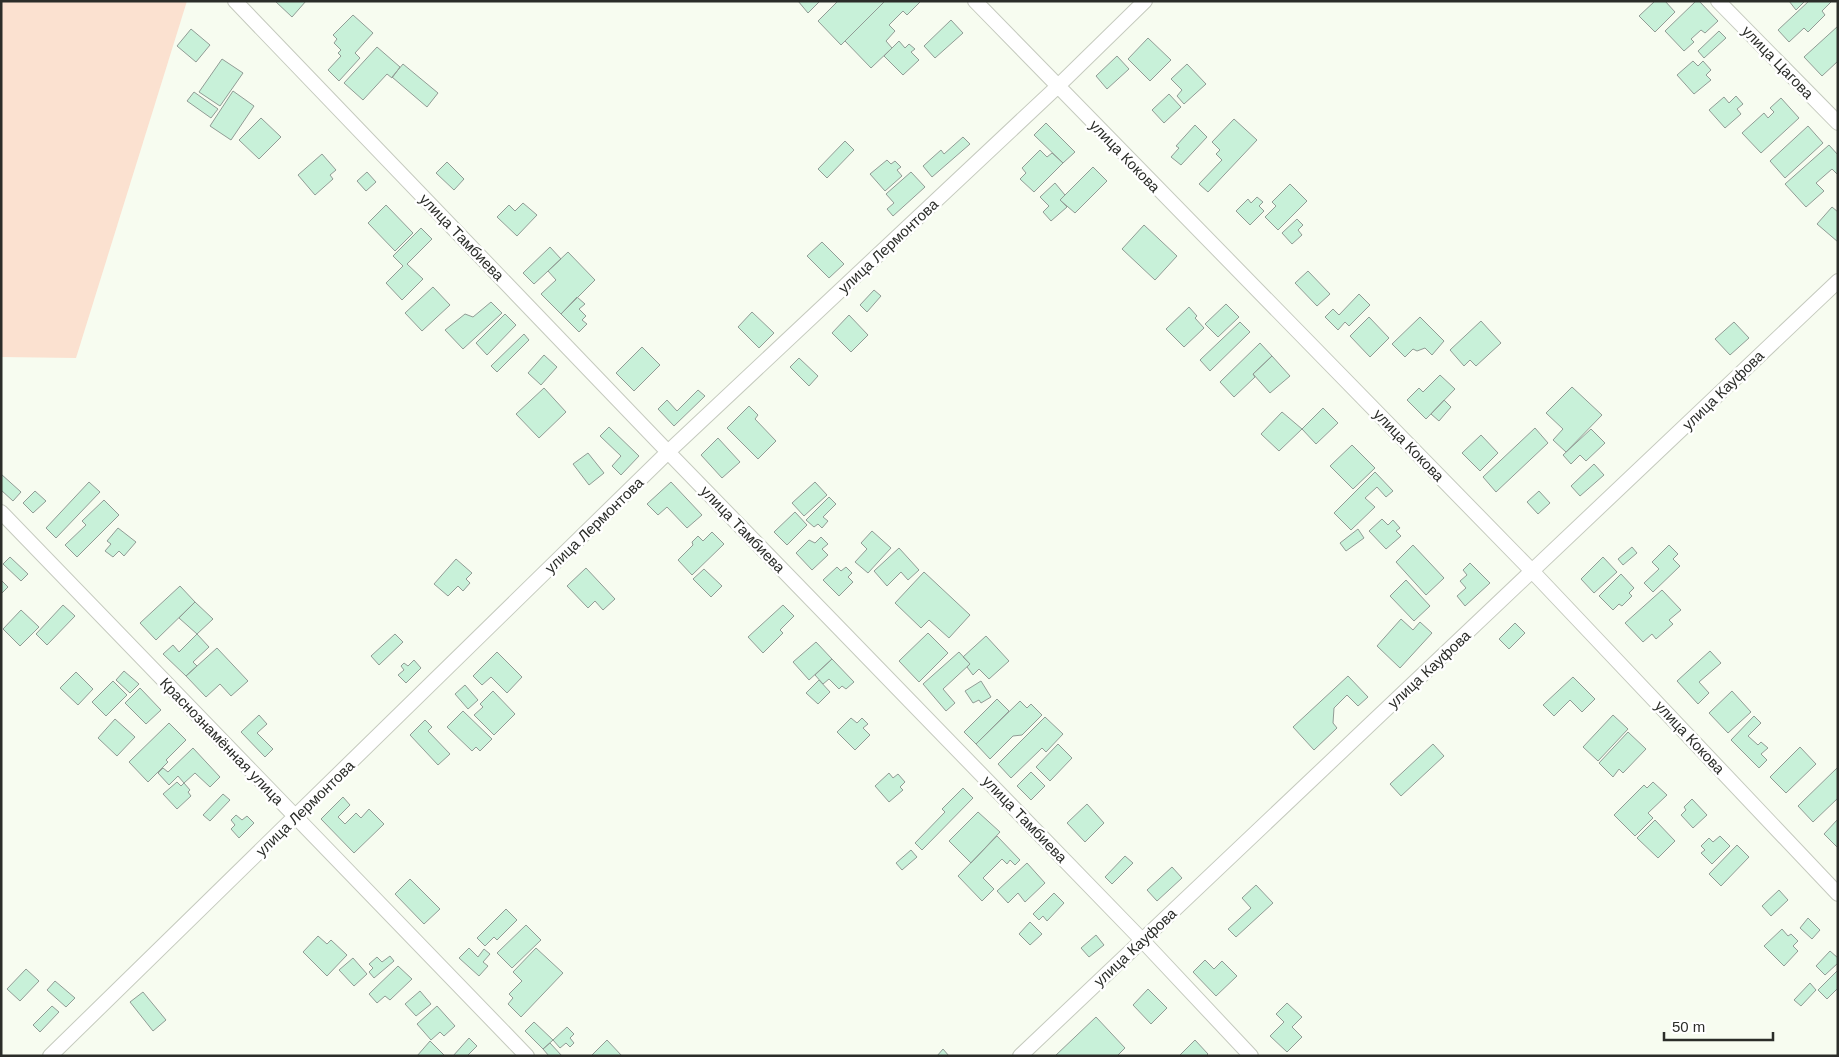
<svg xmlns="http://www.w3.org/2000/svg" width="1839" height="1057" viewBox="0 0 1839 1057" font-family="Helvetica,sans-serif">
	<rect width="100%" height="100%" fill="#f7fcf0"/>
	<path fill="#fbe1d0" d="M1 1H187L76 358 1 357Z"/>
	<path fill="#c8f1d9" stroke="#919c95" d="M275 1H306L292 17Z
		M798 1H820L808 13Z
		M838 1H885L841 45 818 21Z
		M885 1H921L907 15 903 11 889 25 895 31 886 41 892 48 871 68 845 41Z
		M1655 1H1665L1675 12 1655 32 1639 16Z
		M1696 1H1699L1718 21 1705 33 1701 30 1691 39 1694 42 1684 51 1665 31Z
		M1789 1H1805L1796 10Z
		M1809 1H1832L1822 11 1825 15 1808 32 1804 28 1789 42 1778 30Z
		M353 15 373 33 355 53 360 58 339 81 328 70 341 56 338 53 341 50 334 43 337 39 333 35Z
		M951 20 963 33 935 58 924 46Z
		M1838 26V61L1822 76 1804 57Z
		M191 29 210 45 196 62 177 46Z
		M1719 31 1726 38 1704 58 1698 51Z
		M1148 38 1171 60 1150 81 1128 59Z
		M899 41 905 48 909 44 915 49 911 52 919 60 903 75 884 56Z
		M377 47 400 67 392 78 387 74 363 100 344 83Z
		M1117 56 1129 69 1107 89 1096 76Z
		M222 59 243 73 220 106 199 92Z
		M1693 61 1698 66 1703 61 1711 70 1706 75 1711 80 1694 94 1677 75Z
		M403 64 438 93 427 107 392 77Z
		M1187 64 1206 84 1184 104 1177 96 1182 90 1171 79Z
		M233 91 254 106 231 140 210 126Z
		M194 92 218 109 211 118 187 101Z
		M1169 94 1181 107 1164 123 1152 110Z
		M1736 96 1743 104 1737 109 1741 114 1725 128 1709 110 1724 97 1729 103Z
		M1781 98 1799 118 1761 153 1742 133 1764 113 1768 118 1774 112 1770 108Z
		M261 118 281 137 259 159 239 140Z
		M1234 119 1257 140 1208 192 1199 184 1222 160 1216 154 1220 150 1212 142Z
		M1046 123 1075 152 1063 163 1034 135Z
		M1195 125 1207 137 1181 165 1171 157 1179 148 1176 146Z
		M1808 126 1823 143 1785 178 1770 161Z
		M963 137 970 144 932 177 923 166 941 150 944 154Z
		M845 141 854 150 827 178 818 169Z
		M1829 145 1838 155V175L1832 169 1816 183 1824 191 1806 207 1785 184Z
		M1040 150 1047 157 1052 153 1063 163 1034 192 1020 179 1026 173 1022 168Z
		M322 154 336 170 330 175 333 179 315 195 298 175Z
		M887 160 891 164 895 161 901 167 897 170 902 176 885 191 870 174Z
		M447 162 464 179 454 190 436 173Z
		M1093 167 1107 181 1075 213 1060 200Z
		M367 172 376 182 366 191 357 181Z
		M911 172 925 187 893 216 887 209 894 203 886 194Z
		M1055 183 1065 195 1060 200 1067 207 1051 221 1043 212 1049 206 1040 197Z
		M1290 184 1307 201 1278 230 1265 217 1276 206 1272 202Z
		M1257 197 1263 202 1259 206 1264 211 1250 225 1236 211 1248 199 1251 203Z
		M523 203 537 215 517 236 497 217 509 205 515 211Z
		M386 205 413 233 395 251 368 223Z
		M1832 207 1838 212V242L1817 224Z
		M1297 219 1303 225 1298 230 1302 235 1292 244 1282 233Z
		M1144 225 1177 256 1155 280 1122 249Z
		M421 228 432 239 407 264 423 279 402 300 386 283 403 266 393 256Z
		M822 242 844 264 829 278 807 256Z
		M550 247 561 259 534 284 523 273Z
		M568 252 595 280 561 314 541 294 556 280 548 271Z
		M1308 271 1330 294 1317 306 1295 283Z
		M433 287 450 305 422 331 405 313Z
		M874 290 881 296 867 312 860 305Z
		M1359 294 1370 305 1349 326 1345 322 1338 330 1325 317 1333 309 1339 315Z
		M577 297 585 304 579 309 586 316 582 320 587 324 579 332 561 314Z
		M491 302 502 313 463 349 445 330 465 314 473 317Z
		M1226 304 1239 317 1218 337 1205 324Z
		M1189 307 1197 316 1195 318 1204 328 1184 347 1166 329Z
		M752 312 774 333 759 348 738 327Z
		M505 314 516 325 487 355 476 343Z
		M849 315 868 335 851 352 832 333Z
		M1369 317 1389 338 1370 357 1350 336Z
		M1420 317 1444 341 1432 355 1425 348 1417 351 1413 349 1405 357 1392 344Z
		M1481 321 1501 343 1476 366 1470 360 1464 366 1450 350Z
		M1240 322 1250 332 1210 371 1200 360Z
		M1734 322 1749 338 1730 355 1715 339Z
		M524 334 529 340 497 372 491 366Z
		M1260 343 1272 356 1253 374 1255 377 1234 397 1220 382Z
		M642 347 660 365 634 391 616 373Z
		M544 355 557 367 541 385 528 373Z
		M1272 356 1290 376 1270 393 1253 374Z
		M799 358 818 376 809 386 790 367Z
		M1440 375 1455 389 1426 419 1407 400 1419 388 1423 392Z
		M1572 387 1602 415 1566 452 1553 440 1563 429 1546 413Z
		M544 388 566 412 539 438 516 414Z
		M698 390 705 396 674 426 658 409 667 400 677 411Z
		M1444 400 1451 407 1439 421 1431 414Z
		M749 406 758 415 755 419 776 441 758 459 727 428Z
		M1323 408 1338 423 1316 444 1302 429Z
		M1282 412 1302 429 1279 451 1261 434Z
		M609 427 639 456 621 475 612 466 621 456 600 436Z
		M1535 428 1548 443 1496 492 1483 477Z
		M1591 429 1605 443 1586 461 1580 455 1571 464 1563 455Z
		M1481 435 1498 453 1480 471 1462 453Z
		M718 438 740 462 722 478 701 455Z
		M1352 445 1375 468 1353 489 1330 466Z
		M588 453 604 473 589 485 573 464Z
		M1594 464 1604 475 1580 496 1571 486Z
		M1375 472 1393 491 1386 497 1377 487 1365 498 1375 507 1351 530 1334 513Z
		M1 474 21 492 13 501 1 490Z
		M89 482 100 492 56 538 46 528Z
		M671 482 702 515 687 528 667 507 658 515 647 504Z
		M815 482 827 495 804 516 792 503Z
		M35 491 46 501 33 513 23 503Z
		M1539 491 1550 503 1538 514 1527 502Z
		M829 497 836 504 823 517 828 521 822 528 818 524 814 527 806 520Z
		M104 500 119 515 77 557 65 545 86 525 82 521Z
		M795 512 807 525 787 545 774 532Z
		M1382 519 1388 525 1393 520 1400 528 1396 531 1401 536 1386 549 1369 531Z
		M118 528 136 542 124 556 119 551 113 557 105 551 111 544 107 541Z
		M1358 529 1364 538 1346 551 1340 543Z
		M872 531 891 548 868 573 855 562 867 549 861 543Z
		M712 532 724 544 692 575 678 560 693 545 692 542 698 536 703 541Z
		M821 537 828 544 822 549 828 555 812 570 796 553 809 540 815 543Z
		M1413 545 1444 578 1426 595 1396 562Z
		M1669 545 1678 554 1673 559 1680 566 1653 592 1644 583 1659 569 1652 562Z
		M1632 547 1637 553 1623 565 1618 559Z
		M899 548 919 570 908 580 901 572 887 586 874 571Z
		M10 557 28 574 21 581 3 564Z
		M1603 557 1617 572 1594 593 1581 579Z
		M456 559 472 573 466 579 470 583 463 591 458 586 448 596 434 584Z
		M1470 563 1490 583 1465 606 1457 596 1466 588 1460 581 1467 575 1463 570Z
		M837 567 841 571 846 567 852 573 848 577 853 582 839 596 823 580Z
		M586 568 615 599 603 610 595 601 588 608 567 586Z
		M704 569 722 586 711 597 693 579Z
		M924 572 970 615 949 638 929 620 921 628 895 603Z
		M1621 574 1634 588 1629 593 1632 596 1622 606 1619 604 1613 610 1599 596Z
		M1 580 8 587 2 593H1Z
		M1406 580 1430 606 1414 621 1390 596Z
		M180 586 195 602 156 640 140 623Z
		M1662 590 1681 610 1669 620 1673 624 1656 639 1652 634 1643 642 1625 623Z
		M195 602 213 619 197 634 179 618Z
		M63 605 75 616 47 645 36 634Z
		M783 605 794 616 780 630 783 633 763 653 748 637Z
		M21 610 39 627 20 646 3 629Z
		M1401 619 1413 630 1420 622 1432 633 1400 668 1377 646Z
		M1515 623 1525 633 1509 649 1499 639Z
		M928 633 948 653 919 682 899 661Z
		M197 634 209 647 193 662 197 666 186 676 163 654 173 645 179 652Z
		M395 634 403 642 379 665 371 656Z
		M986 636 1009 661 989 679 979 669 973 675 967 667 970 664 963 657Z
		M816 642 832 659 809 680 793 662Z
		M217 648 248 681 231 696 220 684 206 697 186 676Z
		M1710 651 1721 663 1699 682 1709 693 1698 704 1677 681Z
		M497 652 522 677 507 693 491 677 482 685 473 676Z
		M959 652 970 664 943 689 955 703 946 711 923 684Z
		M832 659 854 682 846 689 842 686 839 689 829 679 823 684 815 675Z
		M414 660 421 668 406 683 398 675 404 670 401 666 404 663 408 666Z
		M124 671 139 684 130 693 116 680Z
		M76 672 93 689 78 705 60 688Z
		M1348 676 1368 697 1358 706 1347 695 1334 708 1333 723 1337 728 1314 750 1293 727Z
		M1573 677 1595 699 1582 712 1570 700 1554 716 1543 705Z
		M819 680 830 692 818 704 806 693Z
		M113 681 127 695 106 716 92 702Z
		M981 681 991 697 981 703 979 700 973 703 965 691Z
		M465 685 478 700 468 709 455 694Z
		M140 688 161 710 146 724 125 703Z
		M493 691 515 714 494 735 474 715 483 707 480 704Z
		M1732 691 1751 712 1728 733 1709 713Z
		M997 699 1009 711 976 744 964 732Z
		M1020 701 1027 708 1031 704 1042 715 1022 735 1013 736 990 759 976 744Z
		M463 711 492 739 480 751 476 747 472 751 447 727Z
		M259 715 267 724 257 733 273 749 265 757 241 732Z
		M1613 715 1628 729 1598 761 1583 747Z
		M1754 716 1761 723 1748 736 1758 745 1761 742 1768 748 1761 754 1767 760 1759 768 1731 740Z
		M1045 717 1063 734 1046 752 1042 748 1011 778 998 764Z
		M851 718 857 723 862 718 868 724 863 728 870 735 855 750 837 732Z
		M115 719 135 737 117 756 98 738Z
		M425 720 432 727 428 731 450 754 438 765 410 735Z
		M169 723 186 740 166 760 168 762 148 782 129 762Z
		M1628 732 1646 749 1623 773 1619 769 1613 777 1599 763Z
		M1058 744 1072 758 1050 781 1036 767Z
		M1433 744 1444 756 1401 796 1390 784Z
		M1800 747 1816 764 1786 793 1770 777Z
		M193 748 220 777 210 787 195 773 184 783 178 776 169 785 158 773 163 768 168 772Z
		M1838 767V798L1813 822 1798 806Z
		M1031 772 1045 786 1031 800 1017 786Z
		M889 773 893 778 898 774 905 782 900 787 903 790 889 802 875 786Z
		M177 782 181 786 184 783 190 790 188 792 191 796 177 809 163 794Z
		M1653 782 1667 795 1648 813 1653 818 1635 836 1614 815 1644 785 1647 788Z
		M963 788 973 798 922 850 915 843 945 812 942 809Z
		M223 794 230 800 210 821 203 815Z
		M343 797 350 805 338 817 345 824 356 813 361 818 369 809 384 824 354 853 321 819Z
		M1692 799 1707 815 1693 828 1681 815 1686 810 1684 807Z
		M1087 804 1104 823 1085 842 1067 823Z
		M978 812 1000 832 971 863 949 841Z
		M236 815 242 820 247 816 254 823 239 838 231 829 235 825 231 820Z
		M1838 819V848L1824 834Z
		M1655 820 1675 841 1658 858 1637 838Z
		M997 836 1020 860 1015 865 1010 860 1007 864 1002 859 983 878 994 889 982 901 958 876Z
		M1720 836 1730 846 1712 864 1701 853 1705 850 1701 846 1709 838 1713 842Z
		M1737 845 1749 857 1721 886 1709 874Z
		M911 850 917 857 902 870 896 863Z
		M1125 856 1133 863 1112 884 1105 877Z
		M1027 863 1045 883 1025 902 1018 893 1008 903 997 891Z
		M1172 867 1182 878 1157 901 1147 890Z
		M410 879 440 909 424 924 395 894Z
		M1256 885 1273 903 1236 937 1228 929 1251 908 1242 898Z
		M1779 890 1788 900 1771 916 1762 906Z
		M1054 893 1064 903 1047 921 1043 916 1039 920 1033 914Z
		M506 909 517 920 497 940 494 937 485 946 477 938Z
		M1808 918 1820 930 1812 939 1800 928Z
		M1030 922 1042 934 1030 945 1019 934Z
		M526 925 541 940 512 968 497 953Z
		M1782 929 1788 936 1791 934 1798 941 1793 946 1798 951 1784 966 1764 946Z
		M1096 935 1104 945 1089 957 1081 948Z
		M318 936 327 944 331 940 347 955 327 976 303 952Z
		M469 948 478 957 484 949 490 954 483 962 488 966 479 976 459 958Z
		M536 948 563 973 521 1017 508 1004 513 998 509 994 522 981 513 972Z
		M1830 951 1838 958V963L1825 975 1816 966Z
		M390 956 394 961 374 978 369 972 373 968 369 964 377 957 382 962Z
		M353 958 367 974 354 986 339 970Z
		M1205 960 1214 969 1222 961 1237 976 1216 996 1193 972Z
		M398 966 412 979 390 1000 385 996 377 1003 369 994Z
		M26 969 39 981 20 1001 7 989Z
		M1838 970V988L1827 999 1818 990Z
		M55 981 75 998 66 1007 47 990Z
		M1810 983 1816 990 1801 1006 1794 1000Z
		M1148 989 1167 1008 1151 1024 1133 1005Z
		M420 991 431 1004 416 1016 405 1004Z
		M143 992 166 1020 153 1031 130 1002Z
		M1287 1003 1302 1017 1292 1027 1302 1037 1287 1052 1270 1036 1284 1022 1276 1014Z
		M52 1006 59 1012 40 1032 33 1025Z
		M437 1006 455 1026 444 1036 440 1032 431 1040 417 1024Z
		M1096 1017 1125 1048 1117 1056H1055Z
		M534 1022 553 1040 543 1049 525 1031Z
		M567 1027 574 1034 570 1038 574 1043 570 1047 566 1043 560 1048 553 1040Z
		M469 1038 477 1046 467 1056H453Z
		M607 1040 622 1056H591Z
		M1195 1040 1208 1054 1206 1056H1179Z
		M430 1041 445 1056H417Z
		M550 1043 562 1056H549L543 1049Z
		M943 1049 949 1056H937Z"/>
	<g fill="none" stroke-linecap="round" stroke-linejoin="round">
		<defs>
			<path id="minor" d="M235 1 668 452 1142 940 1251 1056
				M975 1 1532 571 1838 894
				M1718 1 1838 123
				M1 512 527 1056
				M50 1056 668 452 1057 87 1145 1
				M1020 1056 1838 281"/>
		</defs>
		<use href="#minor" stroke="#c5cabe" stroke-width="16"/>
		<use href="#minor" stroke="#fff" stroke-width="14"/>
	</g>
	<g text-anchor="middle" dominant-baseline="central" stroke-width="5" stroke-linejoin="round" paint-order="stroke">
		<g font-size="15" fill="#2b2d29" stroke="#fff">
			<text transform="translate(1778 62) rotate(46)">улица Цагова</text>
			<text transform="translate(1125 156) rotate(46)">улица Кокова</text>
			<text transform="translate(462 237) rotate(46)">улица Тамбиева</text>
			<text transform="translate(888 246) rotate(-43)">улица Лермонтова</text>
			<text transform="translate(1723 390) rotate(-44)">улица Кауфова</text>
			<text transform="translate(1409 445) rotate(46)">улица Кокова</text>
			<text transform="translate(594 525) rotate(-44)">улица Лермонтова</text>
			<text transform="translate(743 529) rotate(46)">улица Тамбиева</text>
			<text transform="translate(1429 669) rotate(-43)">улица Кауфова</text>
			<text transform="translate(1690 737) rotate(47)">улица Кокова</text>
			<text transform="translate(222 741) rotate(46)">Краснознамённая улица</text>
			<text transform="translate(305 808) rotate(-44)">улица Лермонтова</text>
			<text transform="translate(1025 819) rotate(46)">улица Тамбиева</text>
			<text transform="translate(1135 947) rotate(-43)">улица Кауфова</text>
		</g>
	</g>
	<rect width="1839" height="1057" fill="none" stroke="#2b2d29" stroke-width="5"/>
	<path d="M1664 1032v8h109v-8" fill="none" stroke="#2b2d29" stroke-width="2.5"/>
	<text x="1672" y="1032" font-size="15" fill="#2b2d29" stroke="#ffffff" stroke-width="4" paint-order="stroke">50 m</text>
</svg>
